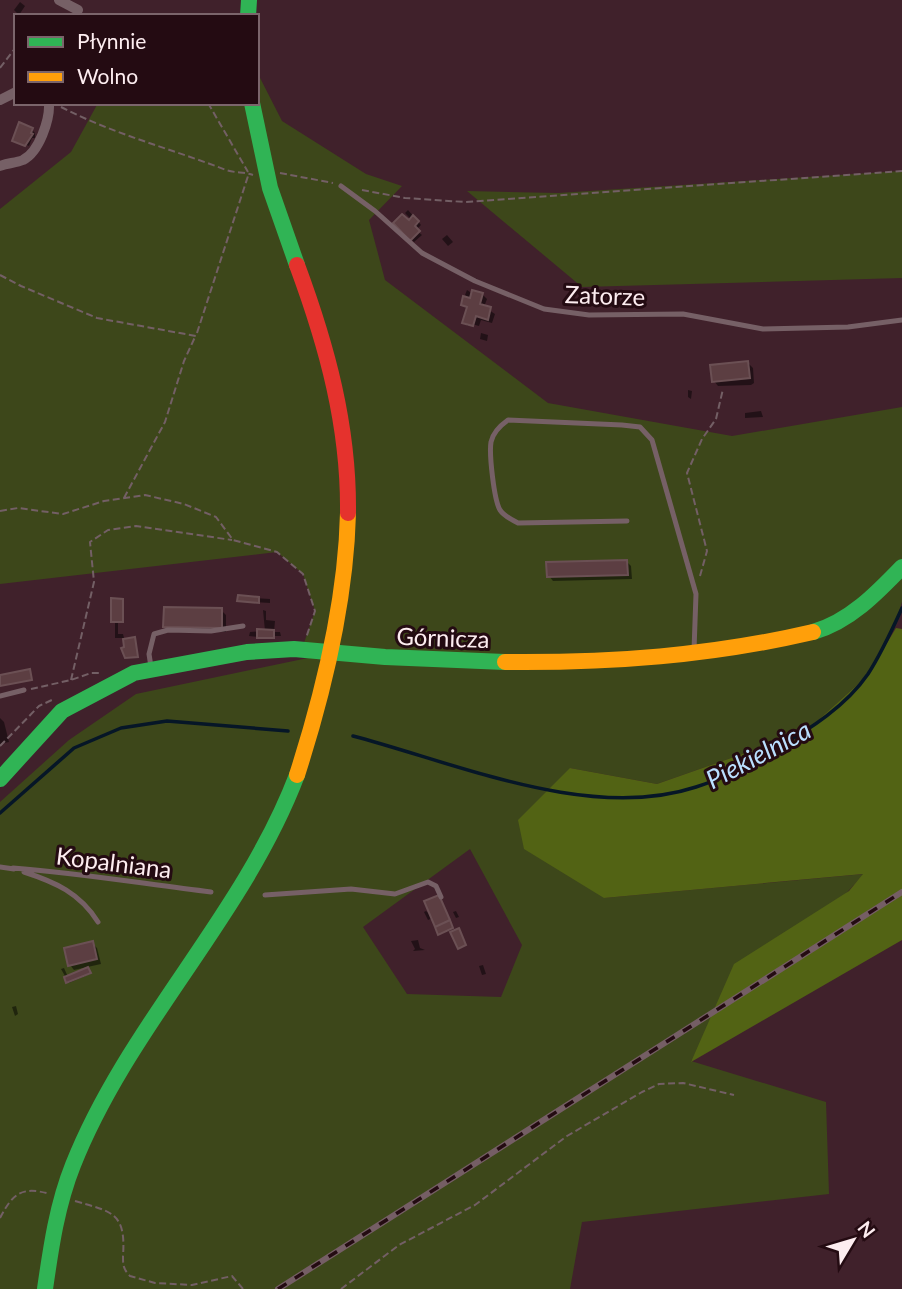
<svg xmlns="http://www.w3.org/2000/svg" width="902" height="1289" viewBox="0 0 902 1289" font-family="Lato,sans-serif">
	<rect width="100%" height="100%" fill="#40212b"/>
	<path fill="#3d471a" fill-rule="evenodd" d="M257 72 282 121 366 174 402 186 369 220 385 280 548 403 732 436 902 407V559L875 594 902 567V602L895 624 867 676 805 732 657 784 570 768 604 898 864 874 691 1061 826 1102 829 1194 582 1222 570 1289H0V802L69 740 136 694 327 654 304 643 315 611 303 574 277 552 0 584V209L71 152 98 103H257ZM470 849 522 945 501 997 407 994 363 927Z
		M902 171V278L582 287 467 191 558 193Z"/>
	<path fill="#526314" d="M896 628 902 629V940L691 1062 734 964 849 891 863 874 604 898 524 849 518 820 570 768 657 784 805 732 867 676Z"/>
	<path fill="#0007" d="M20 2 25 6 19 15 14 10Z
		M32 130 35 133V138H32L29 146 15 140Z
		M408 210 421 225 416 230 422 235 414 242 395 223 409 222 412 220 405 213Z
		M447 235 453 242 448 246 442 239Z
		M467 290 473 294H482L487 299 484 307 495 314 492 323 481 320 479 326 468 323V326L464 323 468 310 463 305 470 300 465 295Z
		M481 333 488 335 487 341 480 339Z
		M748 363 753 368 754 383 751 385 718 386 714 381Z
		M688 390 692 391 691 399 688 397Z
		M761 411 763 417 745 418V413Z
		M627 562 631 566 632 579 553 581 549 576Z
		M239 597 270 599V603L240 601Z
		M123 600V623H118V634H123L124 638H115V622L112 621Z
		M221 610 226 615V632L170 631 165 626Z
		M263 610 266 611V620L275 621 274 632H280L281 636H274V639L249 636 250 632 265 631Z
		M0 718 4 722 9 742 0 744Z
		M438 897 453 929 441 934 433 918 428 920 424 912 426 911 432 916Z
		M456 911 459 917 456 918 453 912Z
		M418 940 420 948 425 950 413 951 415 949 411 941Z
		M92 943 97 948 101 964 74 970 70 965Z
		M483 965 486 974 482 975 479 966Z
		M64 968 68 977 89 970 90 974 69 983 61 969Z
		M16 1006 18 1014 15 1016 12 1007Z"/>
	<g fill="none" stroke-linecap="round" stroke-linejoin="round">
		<path stroke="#061627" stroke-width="3.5" d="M353 736C456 763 590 822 696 787 725 778 751 763 777 748 810 729 846 706 868 674 881 654 892 630 902 608
			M0 813 74 748 121 728 167 721 288 731"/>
	</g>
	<path fill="#5c3e42" stroke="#6b5054" stroke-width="2" d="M19 122 33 128 31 133 33 134 25 146 12 141Z
		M402 214 409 220 413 215 419 221 415 226 420 231 410 241 393 223Z
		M472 290 483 293 480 304 491 307 488 320 476 316 473 326 462 323 467 307 461 305 463 296 470 298Z
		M748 361 750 378 712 382 710 365Z
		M627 560 628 575 547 577 546 562Z
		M238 595 259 597V603L237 601Z
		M111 598 123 599V622H111Z
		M164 607 222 608V628L163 627Z
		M257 629 274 630V638H257Z
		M135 637 138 657 125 658 121 648 124 647 123 639Z
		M30 669 32 680 0 686V675Z
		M439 895 450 920 435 927 424 901Z
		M450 920 453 928 438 935 435 927Z
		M459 928 466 945 458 949 450 932Z
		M93 941 97 959 68 966 64 948Z
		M88 967 91 973 66 983 64 977Z"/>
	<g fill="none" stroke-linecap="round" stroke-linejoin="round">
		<path stroke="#735f65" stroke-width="2" stroke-dasharray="7 3.5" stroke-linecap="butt" d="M0 68 16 47
			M208 103 248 172
			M61 107C113 134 172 149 226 170 235 173 245 172 253 175
			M280 173 333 183
			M362 190 405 198 465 202 902 171
			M0 275 21 286 97 318 196 336 249 173
			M124 498 165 422 184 361 195 337
			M0 511 18 508 63 514 104 501 145 495 184 504 216 517 233 540 277 552 303 574 315 611 306 638
			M700 576 707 551 687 473 702 439 716 419 723 389
			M71 680 94 582 90 542 108 530 136 526 232 540
			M31 689 71 680 91 673H100
			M0 746 39 706 54 699
			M75 1201C113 1212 126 1213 123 1256 123 1265 123 1269 130 1276L155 1283 192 1285 232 1276 243 1289
			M0 1218C13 1193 22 1186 50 1194
			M341 1289 399 1245 475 1205 567 1136 642 1092 659 1084 683 1083 734 1095"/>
		<path stroke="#766066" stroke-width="5" d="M341 186 375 211 422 253 475 281 544 309 589 315 683 314 763 329 848 327 902 320
			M627 521 518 523C512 520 504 516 500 510 494 500 489 454 491 442 493 432 501 425 508 420L622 425 640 427 652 440 696 594 694 650
			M151 667 149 654 154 634 168 630 211 631 243 626
			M0 696 24 690
			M0 867 14 869
			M13 868C79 873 145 884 211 892
			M24 872C55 882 80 893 98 922
			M265 895 351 889 395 894 428 882 436 886 441 897"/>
		<path stroke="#766066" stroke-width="10" d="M59 0 78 10
			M0 100 16 92
			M0 166C7 163 16 163 23 160 39 152 50 120 49 103"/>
		<path stroke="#30b455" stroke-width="16" d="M248 16 249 0
			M252 103 270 188 297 265
			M813 632C849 622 877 593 902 567
			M0 779 62 711 134 673 247 652 294 649 385 657 505 662
			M45 1289C51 1247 57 1205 73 1165 129 1024 243 917 297 775"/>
		<path stroke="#ff9f0a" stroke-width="16" d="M505 662C611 663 710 656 813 632
			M297 775C324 691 346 601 348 513"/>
		<path stroke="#e5322d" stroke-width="16" d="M297 265C327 346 349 426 348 513"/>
		<defs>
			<path id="rail" d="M278 1289 902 892"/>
		</defs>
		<use href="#rail" stroke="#755e65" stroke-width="6"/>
		<use href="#rail" stroke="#240b12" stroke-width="3.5" stroke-dasharray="10" stroke-linecap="butt"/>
	</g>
	<g text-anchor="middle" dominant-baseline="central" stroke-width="6" stroke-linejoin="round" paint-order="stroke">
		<g font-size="24" fill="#fdedf0" stroke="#240b12">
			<text transform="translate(605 295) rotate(2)">Zatorze</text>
			<text transform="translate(443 637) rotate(2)">Górnicza</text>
			<text transform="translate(114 862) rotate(7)">Kopalniana</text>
		</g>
		<g font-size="26" font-style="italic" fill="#badfff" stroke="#240b12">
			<text transform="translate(758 754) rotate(-28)">Piekielnica</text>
		</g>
	</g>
	<rect x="14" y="14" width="245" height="91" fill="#240b12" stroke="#7b656b" stroke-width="2"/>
	<rect x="28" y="37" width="35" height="10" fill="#30b455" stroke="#7b656b" stroke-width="2"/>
	<text x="77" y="49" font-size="21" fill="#fdedf0">Płynnie</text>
	<rect x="28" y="72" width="35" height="10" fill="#ff9f0a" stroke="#7b656b" stroke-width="2"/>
	<text x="77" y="84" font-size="21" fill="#fdedf0">Wolno</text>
	<g transform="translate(853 1240) rotate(52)" stroke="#240b12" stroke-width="5" paint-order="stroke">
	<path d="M0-5L12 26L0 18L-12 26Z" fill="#fdedf0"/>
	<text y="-10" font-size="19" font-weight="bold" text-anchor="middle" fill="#fdedf0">N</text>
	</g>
</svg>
